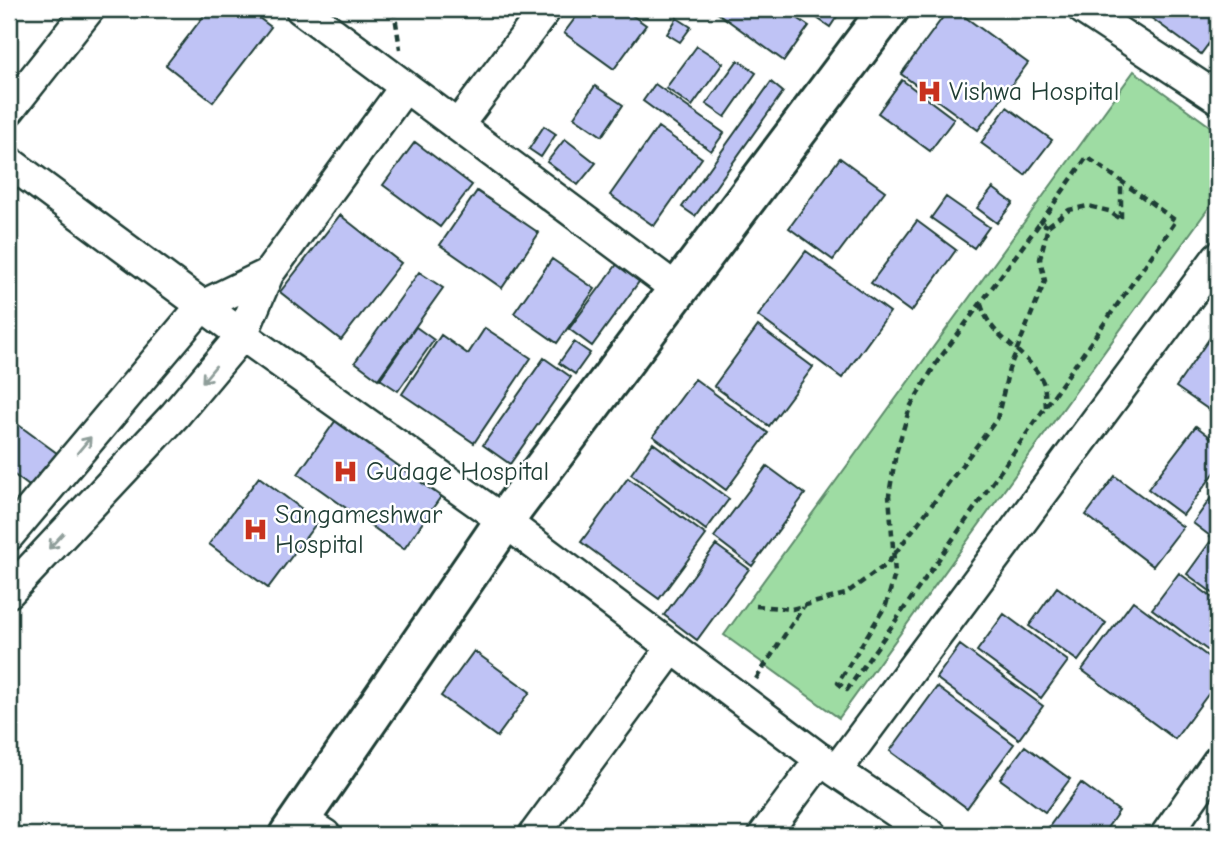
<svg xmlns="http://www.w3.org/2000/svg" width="1227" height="844" viewBox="0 0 1227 844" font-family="'Comic Neue',sans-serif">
	<rect width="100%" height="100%" fill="#fff"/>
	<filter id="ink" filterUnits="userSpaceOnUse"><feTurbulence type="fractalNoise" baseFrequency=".0143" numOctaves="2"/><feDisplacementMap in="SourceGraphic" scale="14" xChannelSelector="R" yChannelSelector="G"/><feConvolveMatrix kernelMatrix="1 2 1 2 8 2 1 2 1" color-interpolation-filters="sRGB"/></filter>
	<g filter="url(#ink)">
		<path fill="#9edca3" stroke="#5e8c6c" stroke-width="2" d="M1134 71 1218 132V195L839 718 724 635Z"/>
		<path fill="#bfc3f5" stroke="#1f3d34" stroke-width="2" d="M209 9H247L271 27 213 102 166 65Z
			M582 9H623L646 25 614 69 564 33Z
			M712 9H784L809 26 784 61Z
			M804 9H842L830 27Z
			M949 9H954L1028 63 978 130 901 74Z
			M1139 9H1218V31L1201 54Z
			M677 18 691 27 680 42 667 34Z
			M697 46 723 63 692 106 666 88Z
			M738 60 756 73 725 117 706 104Z
			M902 80 954 119 930 151 878 113Z
			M771 82 783 92 695 216 682 207Z
			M655 84 724 133 711 151 643 101Z
			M595 86 623 105 602 136 574 117Z
			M1007 107 1052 140 1025 175 981 143Z
			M544 126 556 134 541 157 529 149Z
			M658 127 702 158 654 226 610 195Z
			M565 139 596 163 578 185 547 162Z
			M415 142 472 185 440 227 383 185Z
			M840 158 885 191 833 260 789 228Z
			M993 188 1013 203 997 223 977 208Z
			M477 191 539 233 502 288 440 245Z
			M946 197 989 227 974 248 931 218Z
			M340 215 401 263 341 340 280 292Z
			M917 221 956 250 911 312 871 283Z
			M806 251 890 312 842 378 758 316Z
			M552 259 595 289 557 343 514 313Z
			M618 263 641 279 592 346 569 329Z
			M419 272 443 288 378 379 355 362Z
			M758 326 813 367 769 426 714 386Z
			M1218 326V416L1176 387Z
			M416 327 434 340 398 391 380 379Z
			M485 328 531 358 474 443 402 394 441 335 468 354Z
			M574 342 590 353 575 374 559 363Z
			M544 358 571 377 510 464 483 445Z
			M695 379 768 433 726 490 653 436Z
			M9 418 65 459 40 494 9 471Z
			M336 420 442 495 404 549 298 474Z
			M1196 426 1218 443V468L1183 515 1148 489Z
			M653 443 729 499 706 530 631 474Z
			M767 466 805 494 752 566 714 537Z
			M1115 476 1183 527 1153 566 1086 515Z
			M259 477 318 521 268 588 209 544Z
			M628 478 706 535 659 599 581 542Z
			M1218 488V542L1193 523Z
			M1210 542 1218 547V597L1187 574Z
			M716 545 749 569 697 640 664 615Z
			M1179 573 1218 602V658L1152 609Z
			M1057 587 1106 623 1078 661 1029 626Z
			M1133 601 1218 664V681L1175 739 1082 670Z
			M1004 614 1068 661 1041 698 977 651Z
			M960 645 1043 706 1019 739 936 678Z
			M474 651 530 692 497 737 441 696Z
			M937 687 1014 744 967 808 890 751Z
			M1025 746 1070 779 1045 812 1000 779Z
			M1081 783 1119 811 1102 835H1043Z"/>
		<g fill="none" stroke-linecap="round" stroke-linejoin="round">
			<defs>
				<path id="minor" d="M301 9 678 290
					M1083 9 1218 98
					M9 110 89 9
					M458 125 546 9
					M9 162 242 335 504 521 836 771 931 835
					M9 535 202 306 268 274
					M9 592 175 415 242 335 268 274 405 87
					M836 771 1218 257
					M300 819 325 835
					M534 835 672 648
					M764 835 821 759
					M1166 835 1218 761"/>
				<path id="major" d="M289 835 515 506 889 9"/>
			</defs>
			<use href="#minor" stroke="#1f3d34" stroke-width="35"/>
			<use href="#major" stroke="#1f3d34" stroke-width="44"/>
			<path stroke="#1f3d34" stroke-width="4.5" stroke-dasharray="7 5" stroke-linecap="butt" d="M394 9 400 49
				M1040 223 1087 157 1121 181
				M981 304C990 339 1026 349 1042 380 1046 387 1045 399 1046 407
				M756 606 792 609 845 594 887 564 997 419 1009 369 1045 281 1040 259 1048 226 1069 210 1088 206 1109 211 1121 220V181L1176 221 847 690 838 683 886 605 895 574 889 495 896 453 910 407 937 362 1040 223 1048 226
				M756 679 803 607"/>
			<use href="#minor" stroke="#fff" stroke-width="30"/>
			<use href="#major" stroke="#fff" stroke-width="38"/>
		</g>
		<defs><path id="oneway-shaft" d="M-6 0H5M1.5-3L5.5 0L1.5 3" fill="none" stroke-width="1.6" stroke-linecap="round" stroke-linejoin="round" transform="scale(1.75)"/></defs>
		<g stroke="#8f9e9a">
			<use href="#oneway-shaft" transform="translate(209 374) rotate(130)"/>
			<use href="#oneway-shaft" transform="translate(84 445) rotate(-50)"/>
			<use href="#oneway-shaft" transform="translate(56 541) rotate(133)"/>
		</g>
	</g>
	<defs>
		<symbol id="hospital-bare" viewBox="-9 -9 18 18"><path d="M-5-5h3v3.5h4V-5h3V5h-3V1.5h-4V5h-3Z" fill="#c8321e" stroke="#fff" stroke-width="2.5" paint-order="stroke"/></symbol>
	</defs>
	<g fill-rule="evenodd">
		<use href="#hospital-bare" x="912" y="74" width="35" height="35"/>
		<use href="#hospital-bare" x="328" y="454" width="35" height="35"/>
		<use href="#hospital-bare" x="238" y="512" width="35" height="35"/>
	</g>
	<g text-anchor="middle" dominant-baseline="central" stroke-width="5" stroke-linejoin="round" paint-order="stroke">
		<g font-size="26" fill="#1f3d34" stroke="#fff" text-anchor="start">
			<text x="949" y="92">Vishwa Hospital</text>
			<text x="366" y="472">Gudage Hospital</text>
			<text x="275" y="515">Sangameshwar<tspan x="275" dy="30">Hospital</tspan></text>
		</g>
	</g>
	<rect width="1227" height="844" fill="none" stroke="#fff" stroke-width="35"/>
	<rect x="18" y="18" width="1192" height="809" fill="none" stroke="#1f3d34" stroke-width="2.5" filter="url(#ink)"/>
</svg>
